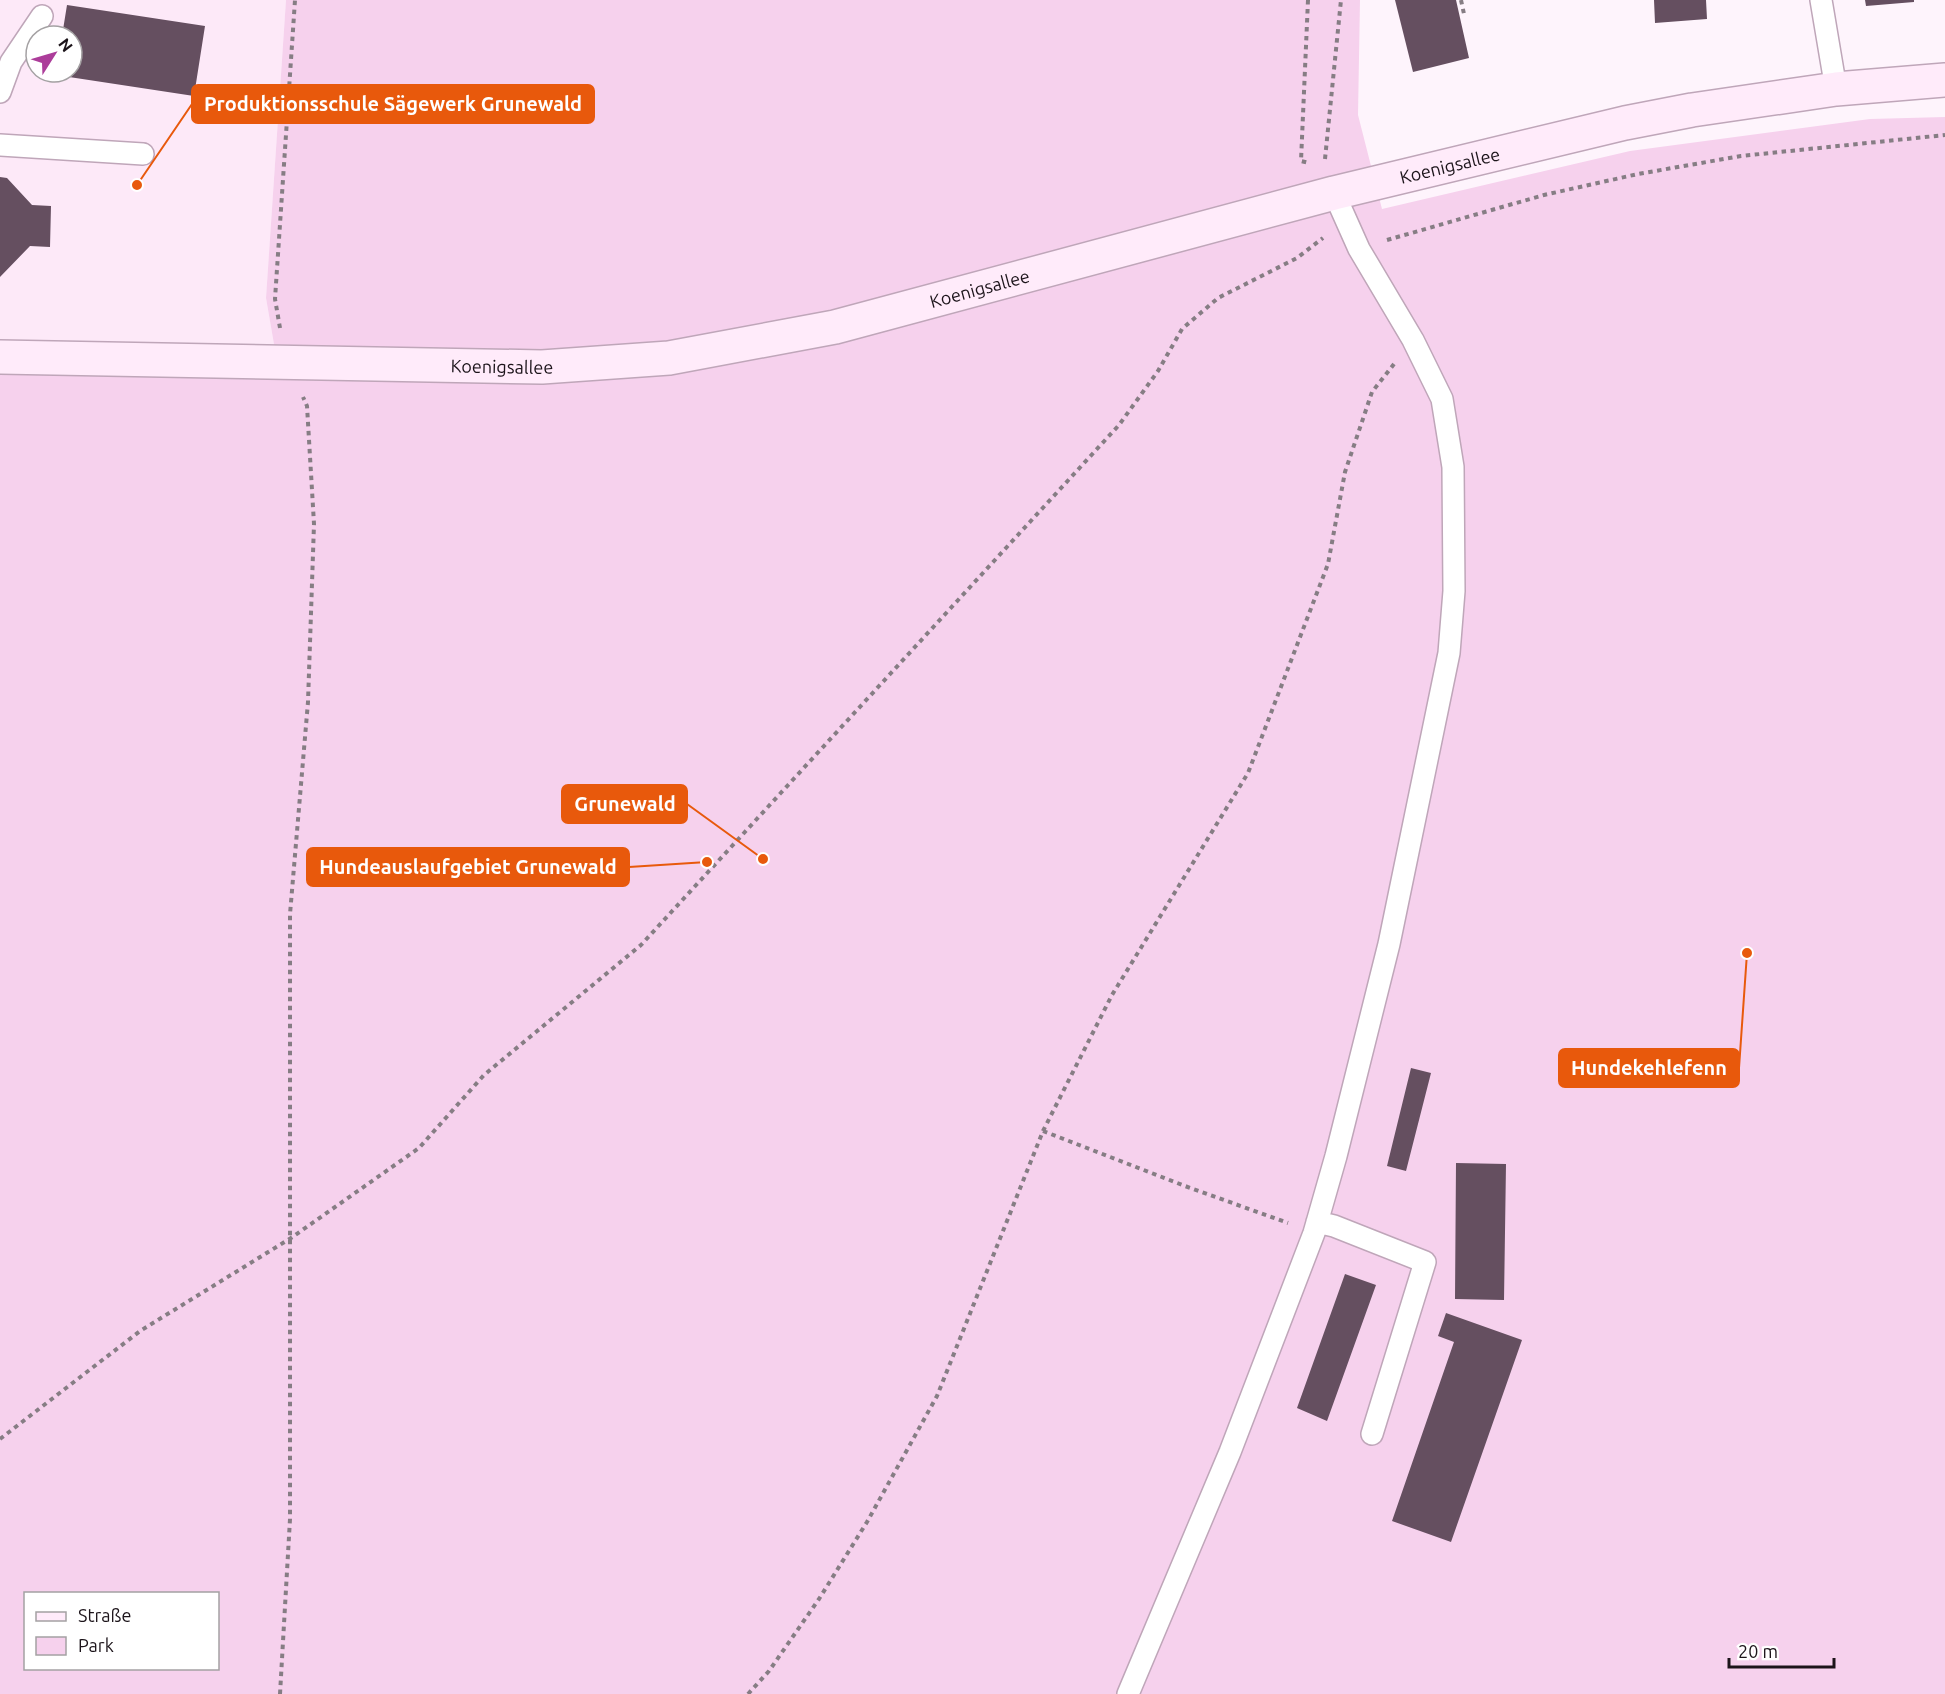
<svg xmlns="http://www.w3.org/2000/svg" width="1945" height="1694" viewBox="0 0 1945 1694" font-family="Ubuntu,sans-serif">
	<rect width="100%" height="100%" fill="#fef4fc"/>
	<path fill="#fde9f8" fill-rule="evenodd" d="M0 0H286L266 298 275 350 0 345ZM36 36H72V72H36Z"/>
	<path fill="#f6d1ed" fill-rule="evenodd" d="M286 0H1360L1358 115 1382 209 1630 151 1870 119 1945 117V1694H0V345L275 350 266 298ZM26 1594H218V1668H26Z"/>
	<path fill="#654f60" d="M1395 0H1456L1469 58 1413 72Z
		M1654 0H1706L1707 19 1655 23Z
		M1865 0H1914V2L1866 6Z
		M67 5 205 26 194 96 56 75 57 72H72V36H62Z
		M0 177 7 178 32 205 51 206 50 247 30 246 0 277Z
		M1411 1068 1431 1073 1406 1171 1387 1166Z
		M1456 1163 1506 1164 1504 1300 1455 1299Z
		M1345 1274 1376 1285 1327 1421 1297 1408Z
		M1446 1313 1522 1340 1451 1542 1392 1521 1454 1342 1438 1336Z"/>
	<g fill="none" stroke-linecap="round" stroke-linejoin="round">
		<defs>
			<path id="lane" d="M1821 0 1836 89
				M0 92 11 62 42 16
				M0 145 143 154
				M1317 1222 1334 1226 1425 1262 1372 1434
				M1128 1694 1230 1452 1314 1233 1336 1156 1389 944 1449 653 1454 591 1453 467 1442 399 1413 340 1359 249 1334 193"/>
			<g id="secondary">
				<path id="s1" d="M0 357 542 367 669 358 835 327 1334 193 1625 123 1692 110 1836 89 1945 80"/>
			</g>
		</defs>
		<use href="#lane" stroke="#bfa6b9" stroke-width="24"/>
		<use href="#secondary" stroke="#bfa6b9" stroke-width="36"/>
		<path stroke="#867d84" stroke-width="4" stroke-dasharray="4.5 4.5" stroke-linecap="butt" d="M1308 0 1301 161 1309 163
			M1461 0 1464 14
			M1325 159 1341 0
			M1387 240 1544 195 1638 174 1741 156 1945 135
			M280 328 275 299 295 0
			M1043 1131 1185 1186 1288 1223
			M0 1439 140 1331 291 1238 419 1148 484 1075 641 945 1119 425 1158 371 1182 329 1218 298 1297 258 1323 238
			M280 1694 290 1519V914L308 702 314 524 307 406 303 397
			M748 1694 769 1671 819 1599 867 1522 937 1396 1043 1131 1112 995 1248 773 1328 564 1345 472 1372 392 1394 364"/>
		<use href="#lane" stroke="#fff" stroke-width="21"/>
		<use href="#secondary" stroke="#ffebfa" stroke-width="33"/>
	</g>
	<g text-anchor="middle" dominant-baseline="central" stroke-width="6" stroke-linejoin="round" paint-order="stroke">
		<g font-size="18" fill="#1c141a" stroke="#fff">
			<text stroke="none"><textPath href="#s1" startOffset="1474">Koenigsallee</textPath></text>
			<text stroke="none"><textPath href="#s1" startOffset="988">Koenigsallee</textPath></text>
			<text stroke="none"><textPath href="#s1" startOffset="502">Koenigsallee</textPath></text>
		</g>
	</g>
	<path fill="none" stroke="#e8590c" stroke-width="2" d="M137 185L192 104M763 859L687 804M707 862L629 867M1747 953L1739 1068"/>
	<g fill="#e8590c" stroke="#fff" stroke-width="2">
		<circle cx="137" cy="185" r="6"/>
		<circle cx="763" cy="859" r="6"/>
		<circle cx="707" cy="862" r="6"/>
		<circle cx="1747" cy="953" r="6"/>
	</g>
	<g fill="#e8590c" stroke="#e8590c" stroke-width="2">
		<rect x="192" y="85" width="402" height="38" rx="6"/>
		<rect x="562" y="785" width="125" height="38" rx="6"/>
		<rect x="307" y="848" width="322" height="38" rx="6"/>
		<rect x="1559" y="1049" width="180" height="38" rx="6"/>
	</g>
	<g font-size="20" text-anchor="middle" font-weight="bold" fill="#fff">
		<text x="393" y="111">Produktionsschule Sägewerk Grunewald</text>
		<text x="625" y="811">Grunewald</text>
		<text x="468" y="874">Hundeauslaufgebiet Grunewald</text>
		<text x="1649" y="1075">Hundekehlefenn</text>
	</g>
	<rect x="24" y="1592" width="195" height="78" fill="#ffffff" stroke="#a4a1a3" stroke-width="1.5"/>
	<rect x="36" y="1612" width="30" height="9" fill="#ffebfa" stroke="#a4a1a3" stroke-width="1.5"/>
	<text x="78" y="1622" font-size="18" fill="#1c141a">Straße</text>
	<rect x="36" y="1637" width="30" height="18" fill="#f6d1ed" stroke="#a4a1a3" stroke-width="1.5"/>
	<text x="78" y="1652" font-size="18" fill="#1c141a">Park</text>
	<g transform="translate(54 54) rotate(53)"><circle r="28" fill="#ffffff" stroke="#a4a1a3" stroke-width="1.5"/>
	<path d="M0-4.5L10 22L0 15L-10 22Z" fill="#ac3d9a"/>
	<text y="-9" font-size="16" font-weight="bold" text-anchor="middle" fill="#1c141a">N</text>
	</g>
	<path d="M1729 1658v9h105v-9" fill="none" stroke="#1c141a" stroke-width="3"/>
	<text x="1738" y="1658" font-size="18" fill="#1c141a" stroke="#ffffff" stroke-width="4.5" paint-order="stroke">20 m</text>
</svg>
